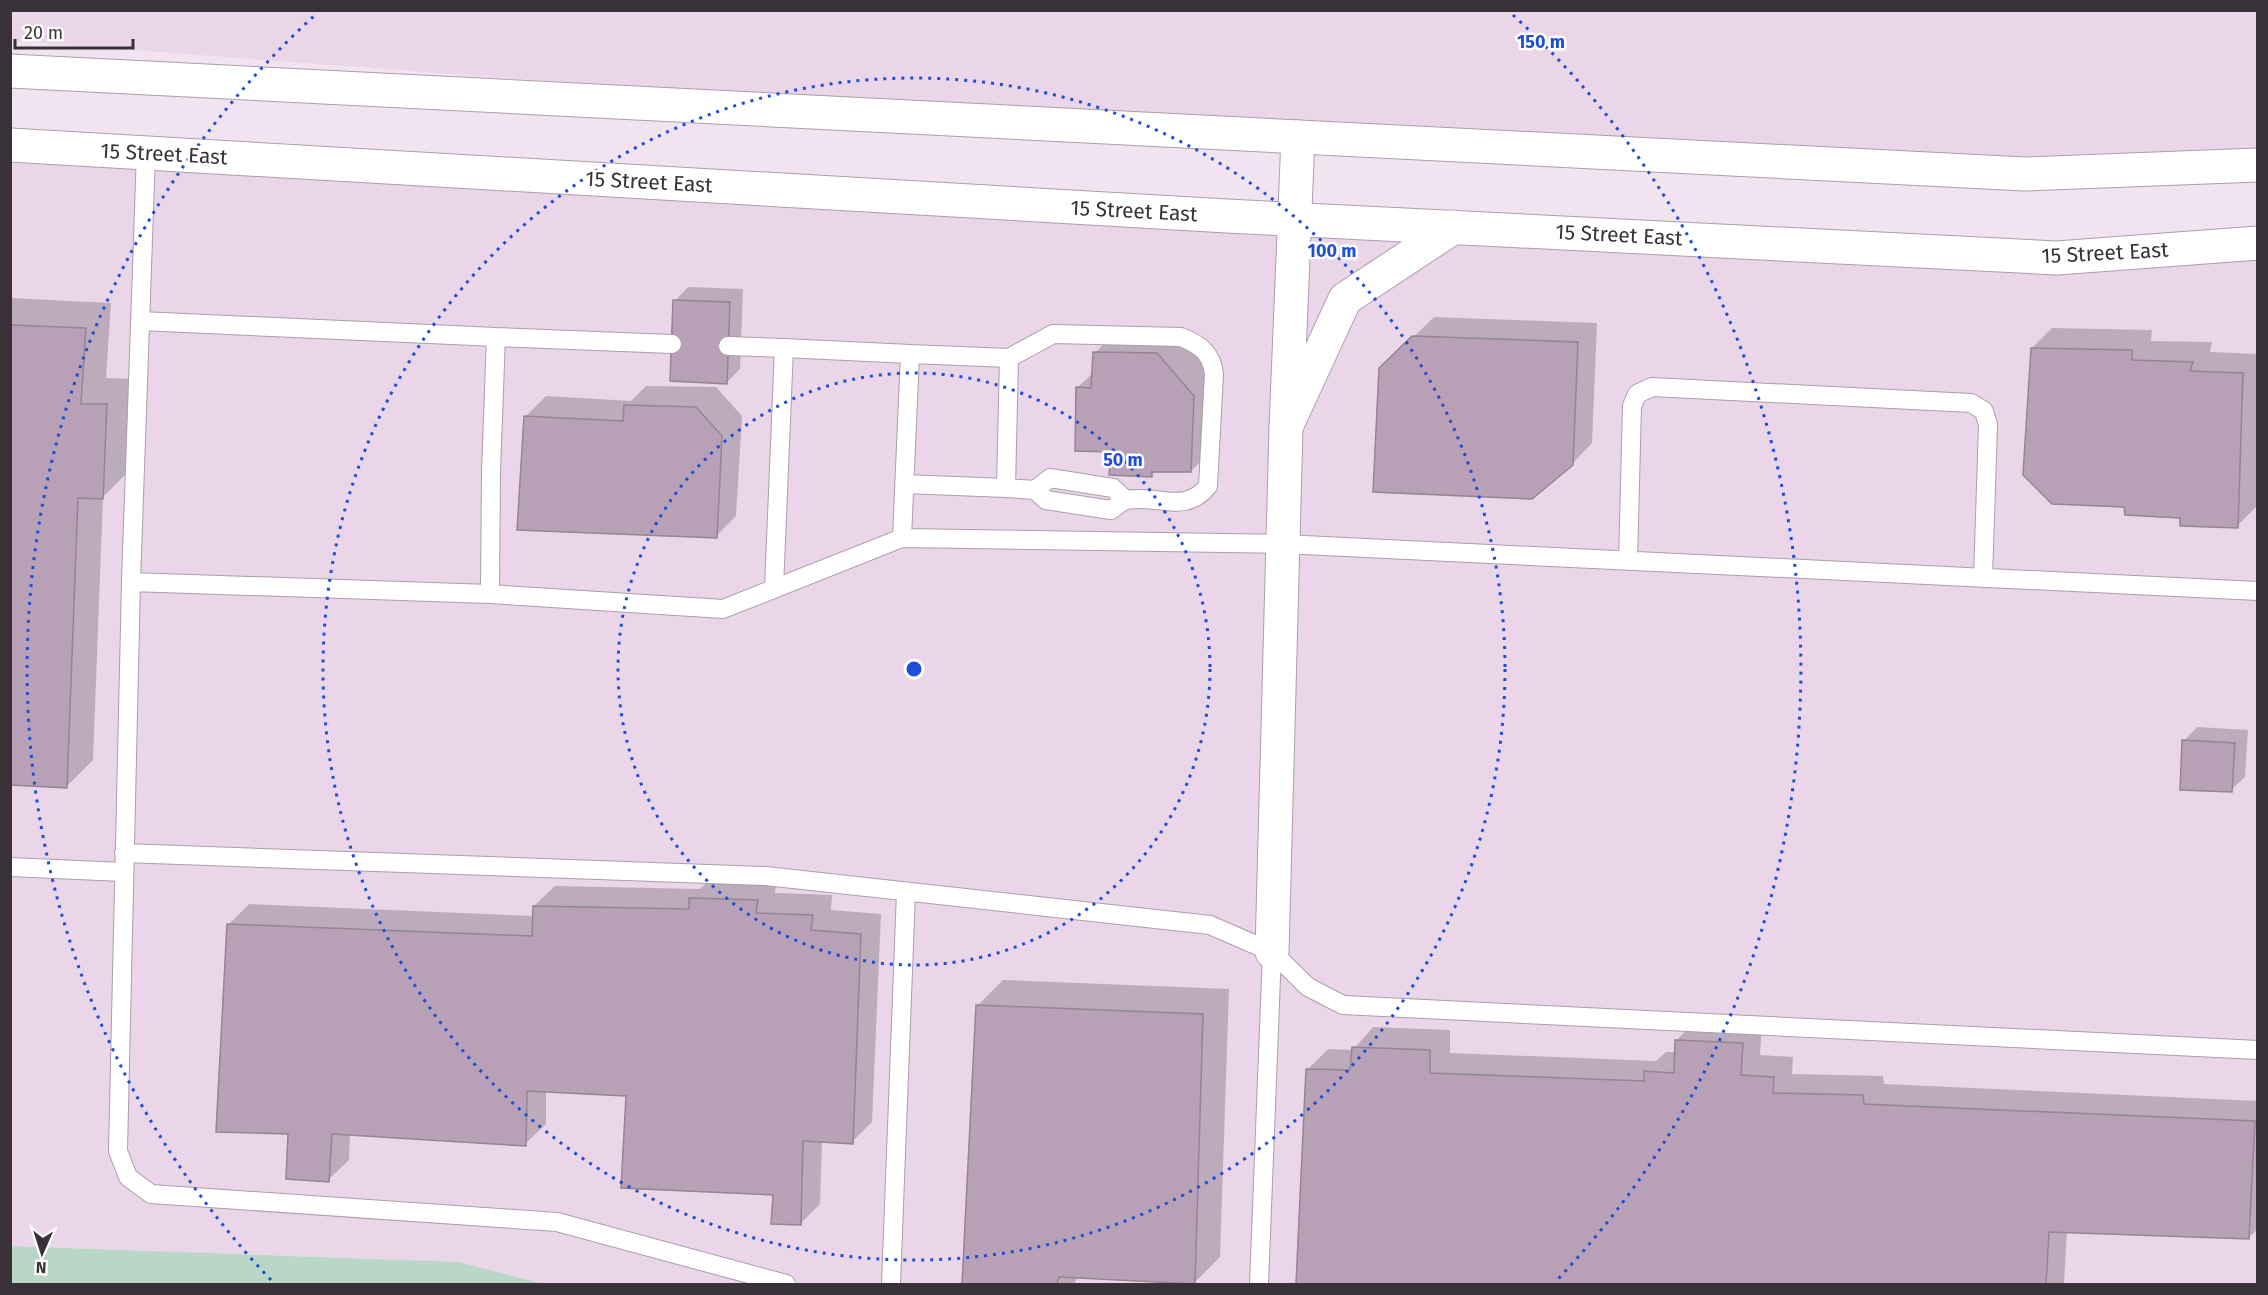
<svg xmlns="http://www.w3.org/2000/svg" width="2268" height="1295" viewBox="0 0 2268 1295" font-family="'Fira Sans',sans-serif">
	<rect width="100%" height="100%" fill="#f2e3f1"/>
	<path fill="#ebd6e9" d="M11 10 2257 11V165L1298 137 11 41Z
		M10 145 2057 258 2257 243V1284H543L458 1262 11 1246Z"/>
	<path fill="#b8d7c7" d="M11 1246 459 1262 543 1284H11Z"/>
	<path fill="#0003" d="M688 287 743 289 740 369 726 383 675 301Z
		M10 298 111 303 106 378 132 379 128 472 103 497 93 760 67 786 10 784Z
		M1434 317 1597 323 1592 443 1572 464 1381 369Z
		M2052 328 2152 330 2151 341 2212 342 2210 352 2258 354 2257 506 2237 526 2125 505 2032 348Z
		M1115 332 1178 334 1214 375 1211 451 1191 471 1157 470 1151 475 1113 451 1077 388 1094 372 1095 353Z
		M646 386 716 387 742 416 736 516 716 536 526 416 546 396 631 401Z
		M2197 727 2248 730 2245 777 2231 790 2184 741Z
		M711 879 777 880 775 893 832 895 831 910 881 914 872 1122 852 1142 822 1141 820 1204 800 1224 774 1194 628 1095 546 1091V1124L525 1144 350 1133 349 1160 328 1180 290 1133 228 925 249 904 534 916V906L555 886 700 889Z
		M1003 980 1229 989 1220 1257 1194 1283 1078 1277 1074 1284H964L977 1006Z
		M1696 1020 1762 1023 1760 1055 1793 1057 1792 1074 1883 1076 1884 1084 2258 1101V1229L2248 1238 2067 1231 2064 1284H1298L1308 1069 1328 1049 1353 1050 1373 1027 1450 1030V1053L1656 1061 1666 1052H1676V1041Z"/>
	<path fill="#b8a1b7" stroke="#938592" stroke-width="1.5" d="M673 300 730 302 727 384 670 381Z
		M10 325 86 328 81 404H107L103 499 78 498 67 788 10 785Z
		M1412 336 1578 342 1573 465 1532 499 1373 492 1379 368Z
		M2031 348 2132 350V360L2193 362 2190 371 2243 373 2238 528 2180 526V518L2125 515 2124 507 2052 504 2023 475Z
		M1093 352 1157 353 1194 396 1191 472H1152V477L1109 475 1111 452 1075 451 1076 387 1091 388Z
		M624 405 696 407 722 436 717 538 517 530 524 416 623 421Z
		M2182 740 2235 743 2232 792 2180 790Z
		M689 898 758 900 756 913 813 915 811 930 861 934 853 1144 803 1141 801 1225 771 1224 773 1195 621 1188 626 1096 527 1091 526 1146 332 1134 329 1182 286 1179 288 1134 216 1132 227 924 532 936 533 906 689 909Z
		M976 1005 1203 1014 1195 1284 1059 1277 1057 1284H962Z
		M1675 1040 1743 1043 1741 1075 1774 1077 1773 1093 1863 1095 1864 1104 2255 1121 2249 1239 2049 1232 2046 1284H1296L1306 1069 1350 1070 1352 1047 1430 1050V1073L1644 1081V1071L1674 1073Z"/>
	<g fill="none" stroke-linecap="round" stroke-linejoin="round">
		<defs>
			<path id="service" d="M140 321 496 337 491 471 490 594
				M496 337 672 344
				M728 346 784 348
				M904 484 1006 488 1009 358 910 354
				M1006 488 1035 490 1046 500 1111 510C1116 507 1122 501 1127 500 1157 494 1185 515 1208 486L1214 374C1212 353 1199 344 1181 337L1053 334 1009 358
				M1035 490 1050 478 1113 488 1126 500
				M1628 561 1632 406 1637 394 1652 387 1971 403 1984 411 1988 425 1983 578
				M131 582 146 153
				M774 588 784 348 910 354 902 538
				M124 853 766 876 1210 925 1272 952 1308 987 1343 1005 2258 1050
				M10 867 123 872
				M786 1284 557 1222 151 1194 128 1177 118 1151 131 582 490 594 723 609 902 538 1283 544 2258 591
				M891 1284 906 892
				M1259 1284 1272 952"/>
			<path id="minor" d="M1272 952 1286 427 1298 137"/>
			<path id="secondary" d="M10 71 2025 174 2258 165
				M10 145 1227 216 2057 258 2258 243
				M1286 427 1345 299 1454 227"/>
		</defs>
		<use href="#service" stroke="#ac9eab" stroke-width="20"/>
		<use href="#minor" stroke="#ac9eab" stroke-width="35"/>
		<use href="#secondary" stroke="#ac9eab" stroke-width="35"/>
		<use href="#service" stroke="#fff" stroke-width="18"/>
		<use href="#minor" stroke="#fff" stroke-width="33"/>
		<use href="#secondary" stroke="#fff" stroke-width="33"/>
	</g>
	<g fill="none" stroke="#1d4ed8" stroke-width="3" stroke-dasharray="3 6">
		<circle cx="914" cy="669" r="296"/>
		<circle cx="914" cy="669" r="591"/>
		<path d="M271 1280A887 887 0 0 1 315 15M1513 15A887 887 0 0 1 1557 1280"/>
	</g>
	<g text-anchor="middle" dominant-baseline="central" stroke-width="5" stroke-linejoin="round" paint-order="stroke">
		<g font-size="21" fill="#383238" stroke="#fff">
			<text transform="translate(164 154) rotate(3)">15 Street East</text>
			<text transform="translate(649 182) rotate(3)">15 Street East</text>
			<text transform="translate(1134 211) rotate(3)">15 Street East</text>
			<text transform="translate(1619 235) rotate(3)">15 Street East</text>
			<text transform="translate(2105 253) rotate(-3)">15 Street East</text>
		</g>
	</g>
	<circle cx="914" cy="669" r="9" fill="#1d4ed8" stroke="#fff" stroke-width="3"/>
	<g font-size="18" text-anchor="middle" font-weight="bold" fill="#1d4ed8" stroke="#fff" stroke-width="5" stroke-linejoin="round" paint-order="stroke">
		<text x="1541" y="48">150 m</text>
		<text x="1332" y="257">100 m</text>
		<text x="1123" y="466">50 m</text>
	</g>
	<rect width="2268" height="1295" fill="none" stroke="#383238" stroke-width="24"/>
	<g transform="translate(42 1253) rotate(183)" stroke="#ffffff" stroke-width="4.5" paint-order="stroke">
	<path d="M0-4.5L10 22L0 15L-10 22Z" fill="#383238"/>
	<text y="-9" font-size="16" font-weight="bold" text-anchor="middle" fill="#383238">N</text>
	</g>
	<path d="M15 39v9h118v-9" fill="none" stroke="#383238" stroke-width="3"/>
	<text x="24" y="39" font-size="18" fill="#383238" stroke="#ffffff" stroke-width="4.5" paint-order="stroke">20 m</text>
</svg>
